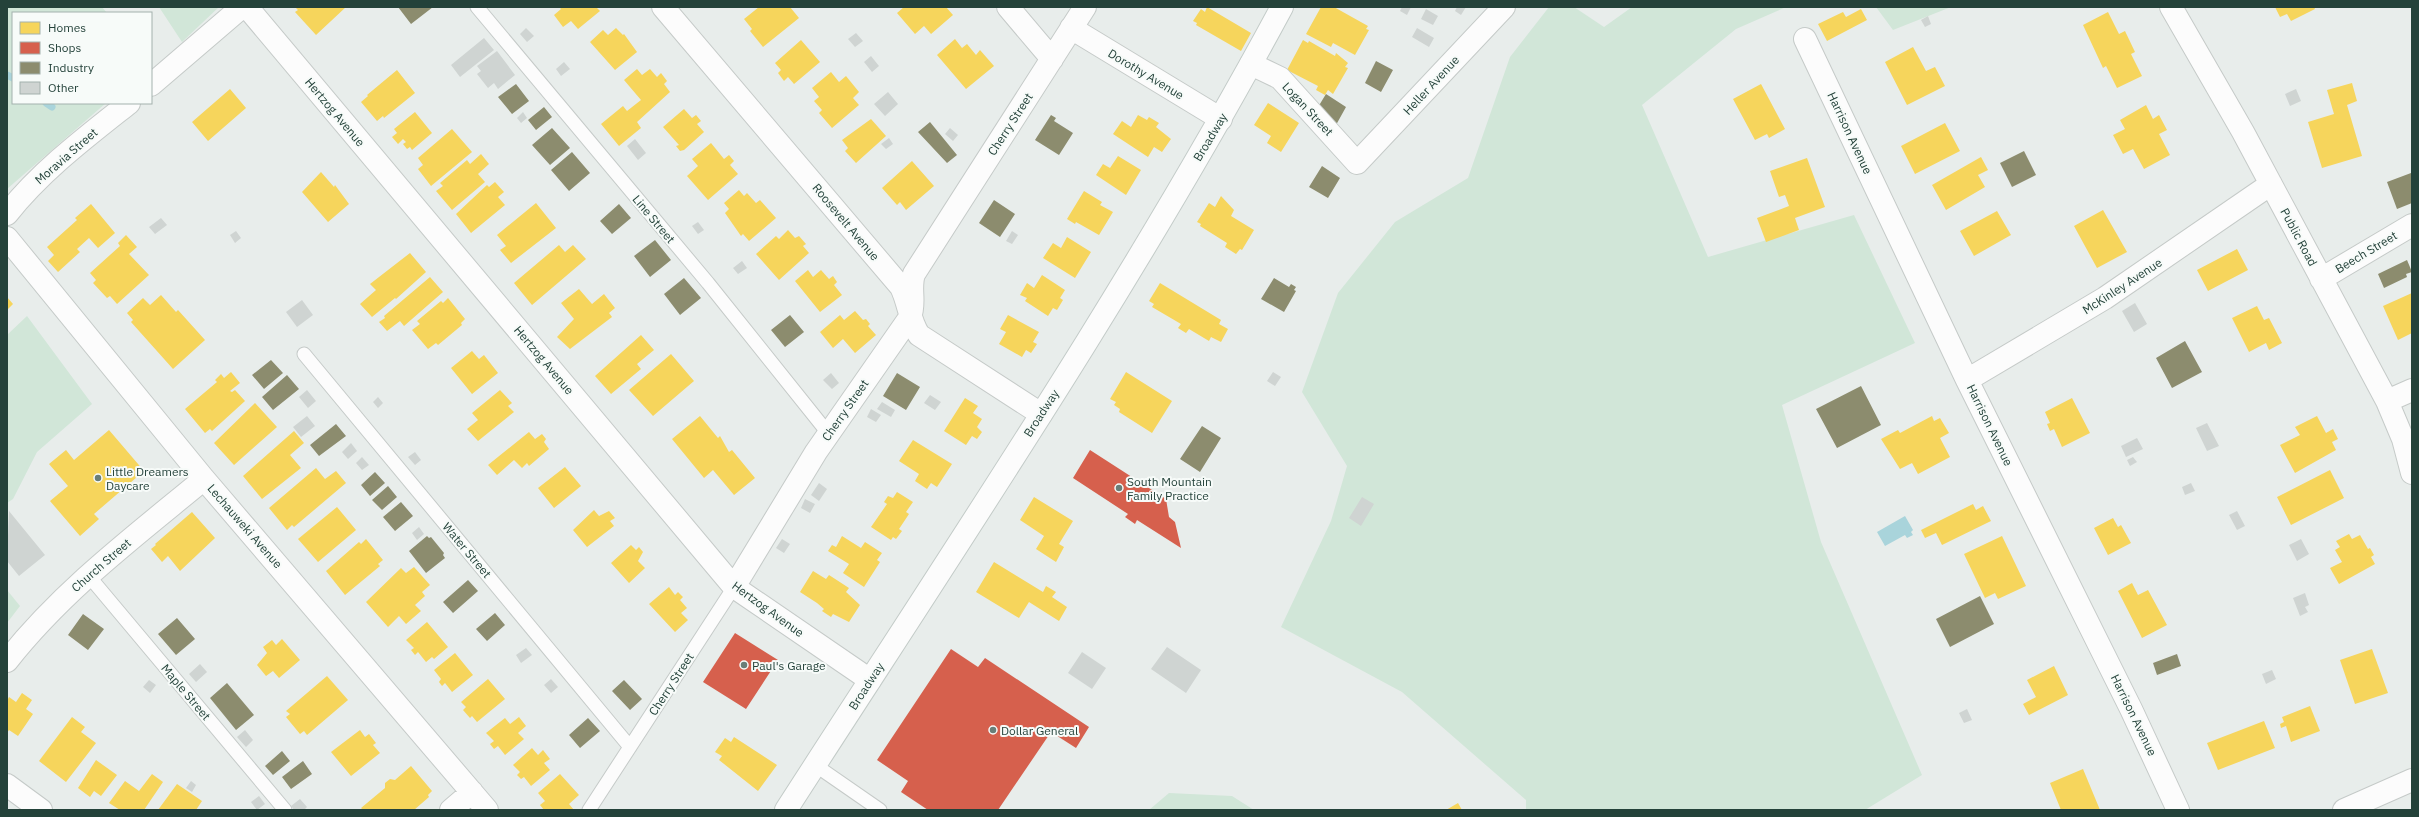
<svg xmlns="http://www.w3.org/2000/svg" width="2419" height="817" viewBox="0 0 2419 817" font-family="'IBM Plex Sans',sans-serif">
	<rect width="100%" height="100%" fill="#e8edeb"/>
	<path fill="#d1e6d8" d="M7 7H102L107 13H13V103H106L7 189Z
		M159 7H219L182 42Z
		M1549 7H1574L1604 27 1632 7H1786L1736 29 1642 105 1708 257 1854 215 1915 343 1782 405 1821 542 1922 775 1865 810H1526V800L1402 692 1281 627 1331 521 1347 466 1302 392 1338 293 1395 222 1468 178 1510 57Z
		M1876 7H1951L1893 30Z
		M27 316 92 404 37 452 13 499 7 503V335Z
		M7 590 20 606 7 623Z
		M1169 793 1232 796 1254 810H1149Z"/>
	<path fill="#a9d4db" d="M1905 516 1913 530 1911 532 1913 535 1907 538 1905 535 1885 546 1877 532Z"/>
	<path fill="#f6d55c" d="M295 7H346L316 35 295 12 298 10Z
		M559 7H596L600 11 578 29 571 21 563 27 554 15 561 9Z
		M759 7H790L799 18 763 47 750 31 752 29 744 19Z
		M904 7H946L953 15 931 34 924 26 915 34 897 13Z
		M1207 7 1251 33 1241 51 1196 25 1197 23 1193 21 1201 9 1205 12Z
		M1321 7H1334L1368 26 1366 29 1369 30 1355 55 1333 43 1331 47 1306 34Z
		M2275 7H2314L2315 9 2291 21 2287 14 2280 17Z
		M1861 9 1867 20 1827 41 1818 24 1843 12 1846 17Z
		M2108 12 2119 34 2125 31 2135 52 2131 54 2142 76 2117 88 2106 66 2103 68 2083 25Z
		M616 28 623 35 624 34 637 52 615 70 590 42 603 30 608 35Z
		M955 39 962 48 967 44 976 55 980 50 994 66 966 89 937 55Z
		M801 40 820 62 794 84 788 77 784 81 778 73 781 70 775 63Z
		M1303 40 1308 43 1309 41 1335 56 1336 53 1348 63 1345 67 1348 68 1333 94 1328 90 1325 95 1316 90 1318 86 1287 70Z
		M1913 47 1926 71 1935 67 1945 86 1907 105 1885 62Z
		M637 69 642 75 650 69 657 77 661 73 667 81 664 84 670 92 637 122 641 128 619 146 601 124 623 106 627 111 641 100 624 80Z
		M397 70 415 93 384 118 383 116 377 121 361 102 368 96 367 95Z
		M831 72 839 82 846 76 859 92 853 98 859 105 832 128 819 113 822 110 814 101 819 97 812 88Z
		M2352 83 2357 101 2347 105 2362 156 2322 168 2308 122 2334 114 2327 90Z
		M1761 84 1785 129 1769 138 1767 134 1755 140 1733 99Z
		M230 89 246 108 208 141 192 122Z
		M1268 103 1299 123 1281 152 1267 143 1271 136 1254 125Z
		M2146 105 2153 119 2159 115 2167 130 2159 134 2170 155 2144 169 2133 149 2123 154 2113 135 2125 129 2120 120Z
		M684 109 692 118 696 115 701 121 697 124 704 132 684 150 680 151 676 146 679 145 663 127Z
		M415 112 432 133 412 150 410 147 407 149 403 144 406 142 403 139 398 144 392 137 397 133 394 129Z
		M1138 115 1147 120 1149 117 1159 123 1156 127 1171 139 1162 152 1154 147 1148 157 1113 134 1122 121 1131 127Z
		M871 119 886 136 856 163 845 151 848 148 842 140Z
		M1945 123 1960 151 1915 174 1901 146Z
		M452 129 472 152 431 186 418 169 423 165 418 158Z
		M711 143 724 159 729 155 734 161 730 165 738 174 708 200 687 176 698 166 692 159Z
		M481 154 489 164 478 174 485 182 452 210 436 191 443 186 440 183 467 160 470 164Z
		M1118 156 1141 170 1126 195 1096 175 1103 164 1110 168Z
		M1981 157 1988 170 1978 175 1985 187 1946 210 1932 185Z
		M1807 158 1825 207 1795 218 1799 230 1766 242 1757 218 1789 206 1785 195 1779 197 1770 171Z
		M912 161 934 186 906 210 900 202 897 205 882 188Z
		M321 172 334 187 335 185 349 204 328 222 302 192Z
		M495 182 504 192 498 197 505 205 471 233 456 214 487 185 489 187Z
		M739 190 744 196 747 193 756 203 760 200 776 218 749 241 743 234 741 236 725 213 729 209 724 203Z
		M1084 191 1102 202 1100 205 1113 212 1099 235 1076 222 1075 224 1067 219Z
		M1221 196 1234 210 1231 216 1254 230 1242 250 1240 249 1236 254 1225 247 1227 243 1200 226 1201 224 1197 222 1209 203 1215 207Z
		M536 203 556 228 511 263 500 250 506 246 497 235Z
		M91 204 115 233 98 248 89 238 77 249 80 252 58 272 48 261 54 255 47 247 77 220 75 218Z
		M2103 210 2127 252 2097 268 2074 226Z
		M1997 211 2011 235 1974 256 1960 231Z
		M788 230 795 238 799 236 806 244 803 246 809 253 779 280 756 254 776 236 779 239Z
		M126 235 137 247 129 254 149 275 117 304 110 296 107 298 93 283 96 280 90 273 120 246 118 243Z
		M1067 237 1091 252 1075 278 1043 258 1053 243 1061 248Z
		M559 245 565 252 573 245 586 259 532 305 514 283Z
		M2237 249 2248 270 2208 291 2197 270Z
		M410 253 426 272 396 299 395 298 372 317 360 304 376 290 370 284Z
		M808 270 813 277 821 270 829 279 833 276 837 282 834 285 842 295 820 312 795 281Z
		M1042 275 1065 290 1060 298 1063 300 1057 310 1053 308 1048 316 1025 301 1027 298 1020 295 1027 283 1034 288Z
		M430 277 443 292 404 326 400 321 387 331 379 322 385 318 384 316Z
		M1160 283 1221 320 1219 324 1228 329 1221 342 1211 337 1209 341 1189 329 1186 333 1178 328 1181 324 1152 307 1154 304 1149 301Z
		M579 289 592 304 604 294 615 308 609 313 612 317 570 349 557 337 574 319 561 303Z
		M2412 293V333L2398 340 2383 306Z
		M161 295 176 312 178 310 205 340 173 369 131 322 133 320 127 313 143 298 150 305Z
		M7 297 13 304 7 310Z
		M448 298 465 319 461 323 462 325 438 345 436 343 428 349 412 330 420 324 417 321 441 301 443 303Z
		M2257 306 2264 320 2269 318 2282 343 2269 350 2266 343 2249 352 2232 318Z
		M855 311 863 320 866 319 870 324 868 326 876 335 855 353 843 339 833 348 820 332 840 315 844 320Z
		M1008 315 1039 332 1033 342 1037 344 1031 353 1026 350 1022 357 999 344 1006 332 1000 329Z
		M641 335 654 350 637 364 641 369 611 394 595 376Z
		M472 351 479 359 484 355 498 373 472 394 451 368Z
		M671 354 694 381 653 416 629 390Z
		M231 372 240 383 230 391 232 392 235 390 245 401 212 431 210 429 205 433 185 409 217 382 215 380 221 374 224 378Z
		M1126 372 1172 401 1152 433 1119 412 1120 409 1114 405 1116 402 1110 399Z
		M500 390 512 403 508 406 514 412 478 441 467 429 478 420 472 413Z
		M965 398 978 406 973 413 982 419 977 427 982 432 977 439 972 436 966 445 944 431Z
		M2072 398 2090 433 2062 447 2054 429 2050 431 2047 424 2050 423 2045 412Z
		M255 403 277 427 234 465 214 443Z
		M700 416 718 438 720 436 729 452 732 450 755 478 734 495 713 470 704 478 672 439Z
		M1932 416 1934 421 1940 418 1949 433 1940 438 1950 457 1918 474 1912 463 1900 469 1881 439 1898 430 1900 433Z
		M2317 416 2326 433 2333 429 2338 439 2332 442 2336 450 2295 473 2280 445 2300 435 2295 427Z
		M109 430 144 471 94 514 99 519 80 536 50 501 68 486 49 464 66 450 74 460Z
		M294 431 304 443 290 455 301 468 262 499 243 476Z
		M529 432 535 439 542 434 546 439 544 442 549 449 529 466 527 463 522 468 514 460 497 475 488 465Z
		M913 440 952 464 937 487 931 483 927 489 915 481 919 474 899 461Z
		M565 467 581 486 554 508 538 488Z
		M316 468 325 479 336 471 346 483 294 527 292 525 287 530 269 508Z
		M2330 470 2344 498 2291 525 2277 497Z
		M897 492 913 502 906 512 909 514 899 529 902 531 896 539 893 537 891 540 871 527 887 504 884 502 888 496 893 498Z
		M1034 497 1073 521 1059 544 1064 547 1056 562 1036 549 1044 536 1020 520Z
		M1973 504 1976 510 1983 506 1991 521 1942 545 1936 533 1925 538 1921 530Z
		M337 507 356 530 318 562 298 539Z
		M594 510 599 516 609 511 615 518 610 521 614 526 587 547 573 530Z
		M192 512 215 538 180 571 168 556 162 562 151 549 156 545 155 544Z
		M2113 518 2118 527 2121 525 2131 543 2108 555 2094 528Z
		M2349 534 2352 539 2360 535 2368 549 2370 548 2374 555 2371 557 2375 564 2339 584 2330 568 2342 562 2335 550 2340 547 2336 541Z
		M842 536 861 548 865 542 882 553 877 560 880 562 864 587 843 573 849 564 828 551 832 545 836 547Z
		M2002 536 2026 586 1998 599 1995 593 1985 598 1964 554Z
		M366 539 383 560 378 564 380 566 345 595 326 571 359 542 361 544Z
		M631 545 636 550 639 547 643 552 638 561 645 568 629 583 611 563Z
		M994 562 1043 592 1046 586 1056 592 1052 597 1067 607 1059 621 1029 602 1019 618 976 592Z
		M414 567 430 585 422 592 425 596 415 605 421 611 406 624 399 616 388 627 366 602 401 568 406 573Z
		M813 571 826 579 829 575 849 588 846 592 860 605 849 622 833 614 831 617 822 611 824 609 817 603 800 592Z
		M2132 583 2138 595 2148 590 2167 625 2142 638 2118 591Z
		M669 587 675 595 678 592 683 597 680 600 687 608 681 613 688 620 675 632 649 604Z
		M427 622 448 647 434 659 432 657 426 662 418 652 415 655 411 650 414 648 406 640Z
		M282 639 300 660 279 678 273 671 266 676 257 665 267 653 263 647 272 640 276 645Z
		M2372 649 2388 693 2355 704 2340 660Z
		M455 653 473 675 452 692 445 683 442 686 439 682 441 679 434 670Z
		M2054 666 2068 695 2029 715 2023 704 2036 697 2027 680Z
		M327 676 348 700 307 735 304 731 300 734 286 717 290 714 286 711Z
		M488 679 505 699 477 722 472 716 470 718 463 710 466 707 461 702Z
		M22 693 32 700 26 709 33 714 18 736 9 730 7 733V701L9 697 16 702Z
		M2310 706 2320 731 2291 742 2286 726 2281 728 2280 724 2284 722 2282 717Z
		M72 717 85 727 81 732 96 743 66 782 39 761Z
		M519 717 526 726 518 733 524 739 505 755 498 746 494 749 490 744 494 741 486 733 505 718 510 724Z
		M2264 721 2275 748 2218 770 2207 743Z
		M360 730 365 737 369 734 376 743 373 745 380 753 351 776 331 752Z
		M734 737 777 765 758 791 719 760 722 756 715 752 725 738 731 742Z
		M532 748 538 755 543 750 550 759 544 763 550 770 531 786 524 777 521 779 517 775 520 772 513 765Z
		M96 760 117 775 101 796 94 791 90 797 78 788Z
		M411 766 432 791 428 795 429 797 414 810H363L361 808 385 788V783L390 779 395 780Z
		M2083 769 2100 810H2061L2050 783Z
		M152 774 163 782 144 810H120L109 803 125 781 139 791Z
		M560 774 579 795 569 804 574 810H544L540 805 545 801 538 793Z
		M177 784 202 801 196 810H158Z
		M1458 803 1462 810H1446Z"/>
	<path fill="#d6604d" d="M1090 450 1166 499 1169 517 1175 522 1181 548 1137 520 1135 524 1125 517 1128 514 1073 478Z
		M735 633 778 660 746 709 703 682Z
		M951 649 978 667 985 658 1089 727 1076 748 1051 732 998 810H928L901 792 908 781 877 760Z"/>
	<path fill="#8c8c6e" d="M398 7H433L411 24Z
		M1376 61 1393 70 1381 92 1365 83Z
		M516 84 529 101 512 114 498 97Z
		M1326 94 1346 107 1336 125 1315 112Z
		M544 107 552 117 536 130 528 120Z
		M1051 115 1056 118 1054 121 1073 133 1059 155 1035 140Z
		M930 122 957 155 947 163 918 132Z
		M552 128 570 148 550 165 532 145Z
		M2024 151 2036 175 2012 187 2000 163Z
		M572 152 590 173 569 191 551 170Z
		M1322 166 1340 178 1328 198 1309 187Z
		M2411 173 2412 203 2397 209 2387 182Z
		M994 200 1015 214 1000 237 979 223Z
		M619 204 631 218 612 234 600 221Z
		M655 240 671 260 650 277 634 256Z
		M2407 260 2412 272 2406 274 2407 277 2384 288 2378 274Z
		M684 278 701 298 680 315 664 294Z
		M1274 278 1289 287 1291 284 1296 287 1294 290 1296 291 1284 312 1261 299Z
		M790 315 804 332 785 347 771 330Z
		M2185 341 2202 372 2172 388 2156 358Z
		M271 360 283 373 264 389 252 375Z
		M897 373 920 387 906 410 883 396Z
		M287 375 299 389 273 410 262 397Z
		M1861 386 1881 425 1837 448 1816 409Z
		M336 424 346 436 319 456 310 445Z
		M1202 426 1221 438 1200 472 1180 459Z
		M375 472 385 483 370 496 361 485Z
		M388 486 397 497 382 510 372 500Z
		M401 502 413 516 395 531 383 517Z
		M427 536 429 538 431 537 444 553 443 555 445 558 426 573 409 551Z
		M468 580 478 591 453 613 443 602Z
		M1980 596 1994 624 1950 647 1936 619Z
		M495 613 505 625 487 641 476 629Z
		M83 614 104 629 88 650 68 635Z
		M177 618 195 639 176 655 158 634Z
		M2177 654 2181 666 2157 675 2153 663Z
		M624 680 642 699 630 710 612 691Z
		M227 683 254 715 236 730 210 698Z
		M588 718 600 731 580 748 569 735Z
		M282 751 290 761 273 775 265 766Z
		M303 761 312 774 291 789 282 777Z"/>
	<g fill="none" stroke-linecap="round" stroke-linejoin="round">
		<path stroke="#a9d4db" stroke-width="7" d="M7 75 13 78
			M46 103 52 107"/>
	</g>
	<path fill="#cfd4d2" d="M1402 7H1411L1407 15 1400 11Z
		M1457 7H1466L1461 15 1455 11Z
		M1426 9 1438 16 1433 25 1421 19Z
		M1928 16 1931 24 1925 27 1921 20Z
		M526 28 534 36 527 42 520 34Z
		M1417 28 1434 38 1429 47 1412 37Z
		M856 33 863 41 855 47 848 39Z
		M484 38 494 50 460 77 451 65Z
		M497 51 515 75 498 89 494 83 488 88 477 74 481 71 477 66Z
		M871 56 879 66 872 72 864 62Z
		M564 62 570 69 561 76 556 69Z
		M2296 89 2301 101 2290 106 2285 94Z
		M888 92 898 104 885 116 874 104Z
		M523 112 527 118 521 123 517 118Z
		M950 128 958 135 953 141 945 134Z
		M889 138 893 144 886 149 881 144Z
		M635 139 646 153 638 160 627 146Z
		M161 218 167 225 155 234 149 227Z
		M698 222 704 230 698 234 692 226Z
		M236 231 241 238 235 243 230 235Z
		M1012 231 1018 235 1012 244 1006 241Z
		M742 261 747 268 738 274 733 268Z
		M302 300 313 315 297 327 286 312Z
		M2135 303 2147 324 2134 332 2122 311Z
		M1273 372 1281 377 1275 386 1267 381Z
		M831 373 839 383 832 389 823 380Z
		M307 390 316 401 308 408 299 397Z
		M930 395 941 402 935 410 924 403Z
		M378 397 383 403 378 408 373 402Z
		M882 402 895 410 891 417 877 409Z
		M871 409 881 415 876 422 867 417Z
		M307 416 315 426 301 437 293 427Z
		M2207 423 2219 446 2207 451 2196 428Z
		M2137 438 2143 449 2126 457 2121 446Z
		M351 443 357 451 348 459 342 452Z
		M415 452 421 460 415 465 408 457Z
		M362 457 369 465 362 470 356 463Z
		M2133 457 2137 462 2130 466 2127 460Z
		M819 483 827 489 819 501 811 495Z
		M2191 483 2195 491 2185 495 2182 487Z
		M1362 497 1374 504 1361 526 1349 518Z
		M805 499 815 504 810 513 801 508Z
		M9 511 45 555 19 576 7 561Z
		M2237 511 2245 526 2237 530 2229 515Z
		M419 527 424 534 417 540 412 533Z
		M782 539 790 544 784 553 776 548Z
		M2301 539 2309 554 2297 561 2289 545Z
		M2305 593 2309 605 2305 607 2308 612 2300 616 2293 598Z
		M1167 647 1201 670 1186 693 1151 669Z
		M526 648 532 655 521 663 516 655Z
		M1082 652 1106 668 1092 689 1068 673Z
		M200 664 207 672 196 682 189 674Z
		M2272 670 2276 679 2266 684 2262 674Z
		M551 679 558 687 551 693 544 685Z
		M149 680 156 685 150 693 143 687Z
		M1967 709 1972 720 1964 723 1959 713Z
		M245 730 253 740 246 747 237 737Z
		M191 781 196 785 192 792 186 788Z
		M259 796 265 804 257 810 251 802Z
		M300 799 307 807 304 810H294L291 806Z"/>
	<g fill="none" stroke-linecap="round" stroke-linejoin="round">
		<defs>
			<path id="lane" d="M477 7 708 283 828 433
				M304 354 630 747
				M88 575 285 810
				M815 765 880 810
				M589 810 734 587"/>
			<path id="street" d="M247 7 734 587 870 680
				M663 7 901 287C909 303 909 320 919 335L1041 414
				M1008 7 1052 59
				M2171 7 2243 132 2387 401 2403 439 2412 473
				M1071 28 1221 119
				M1805 39 1967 380 2131 709 2178 810
				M1251 64 1280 78 1357 163 1504 7
				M151 85 242 7
				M7 214C41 171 86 137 129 103
				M7 238 204 479 487 810
				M2321 279 2412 225
				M1967 380 2105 298 2271 184
				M2387 401 2412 390
				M734 587 816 452 910 317C916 302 909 289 914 274L1085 7
				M7 661C63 590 135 536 204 479
				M7 785 41 810
				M451 810 472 792
				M2344 810 2412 780"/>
			<path id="secondary" d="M786 810C956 546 1133 284 1282 7"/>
		</defs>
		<use href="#lane" stroke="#c5cac8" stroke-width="15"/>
		<use href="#street" stroke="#c5cac8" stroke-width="24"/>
		<use href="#secondary" stroke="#c3cbc8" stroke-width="24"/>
		<use href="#lane" stroke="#fcfcfc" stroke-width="13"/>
		<use href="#street" stroke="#fcfcfc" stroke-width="22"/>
		<use href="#secondary" stroke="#fcfcfc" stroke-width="22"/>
	</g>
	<g fill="#697e78" stroke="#f7fbf9" stroke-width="1.5">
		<circle cx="98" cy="478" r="4"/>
		<circle cx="1119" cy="488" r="4"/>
		<circle cx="744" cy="665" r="4"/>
		<circle cx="993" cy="730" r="4"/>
	</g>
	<g text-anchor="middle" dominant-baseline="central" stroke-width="4" stroke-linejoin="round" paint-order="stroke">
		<g font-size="12" fill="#24423a" stroke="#f7fbf9">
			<text transform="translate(1146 74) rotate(31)">Dorothy Avenue</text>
			<text transform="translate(1431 85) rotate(-47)">Heller Avenue</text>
			<text transform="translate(1308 109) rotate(47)">Logan Street</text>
			<text transform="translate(335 112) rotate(50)">Hertzog Avenue</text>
			<text transform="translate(1010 124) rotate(-57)">Cherry Street</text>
			<text transform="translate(1850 133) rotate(65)">Harrison Avenue</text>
			<text transform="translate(1210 137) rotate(-59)">Broadway</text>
			<text transform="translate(66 156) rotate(-41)">Moravia Street</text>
			<text transform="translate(654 219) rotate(50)">Line Street</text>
			<text transform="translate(846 222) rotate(50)">Roosevelt Avenue</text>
			<text transform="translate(2299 237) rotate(62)">Public Road</text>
			<text transform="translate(2366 252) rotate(-31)">Beech Street</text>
			<text transform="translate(2122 286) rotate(-33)">McKinley Avenue</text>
			<text transform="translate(544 360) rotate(50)">Hertzog Avenue</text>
			<text transform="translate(845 410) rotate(-55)">Cherry Street</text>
			<text transform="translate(1041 413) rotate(-57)">Broadway</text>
			<text transform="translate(1990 425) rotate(64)">Harrison Avenue</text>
			<text transform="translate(245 526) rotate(49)">Lechauweki Avenue</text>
			<text transform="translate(467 550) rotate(50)">Water Street</text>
			<text transform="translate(101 565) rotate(-41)">Church Street</text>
			<text transform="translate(768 609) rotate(36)">Hertzog Avenue</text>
			<text transform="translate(671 684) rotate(-57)">Cherry Street</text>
			<text transform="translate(866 686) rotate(-57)">Broadway</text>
			<text transform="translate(186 692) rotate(50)">Maple Street</text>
			<text transform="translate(2134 715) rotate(64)">Harrison Avenue</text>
		</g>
		<g font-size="12" fill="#24423a" stroke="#f7fbf9" text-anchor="start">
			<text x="106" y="471">Little Dreamers<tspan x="106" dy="14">Daycare</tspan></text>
			<text x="1127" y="481">South Mountain<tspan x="1127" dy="14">Family Practice</tspan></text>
			<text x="752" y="665">Paul's Garage</text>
			<text x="1001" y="730">Dollar General</text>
		</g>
	</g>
	<rect width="2419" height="817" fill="none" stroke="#24423a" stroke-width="16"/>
	<rect x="12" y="12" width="140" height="92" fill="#f7fbf9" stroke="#a3b1ad"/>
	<rect x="20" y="22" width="20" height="12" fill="#f6d55c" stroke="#a3b1ad"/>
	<text x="48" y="32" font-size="12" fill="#24423a">Homes</text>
	<rect x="20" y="42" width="20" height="12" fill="#d6604d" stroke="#a3b1ad"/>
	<text x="48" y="52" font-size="12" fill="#24423a">Shops</text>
	<rect x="20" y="62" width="20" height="12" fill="#8c8c6e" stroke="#a3b1ad"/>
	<text x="48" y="72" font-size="12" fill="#24423a">Industry</text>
	<rect x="20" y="82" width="20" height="12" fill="#cfd4d2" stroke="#a3b1ad"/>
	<text x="48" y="92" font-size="12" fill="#24423a">Other</text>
</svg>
